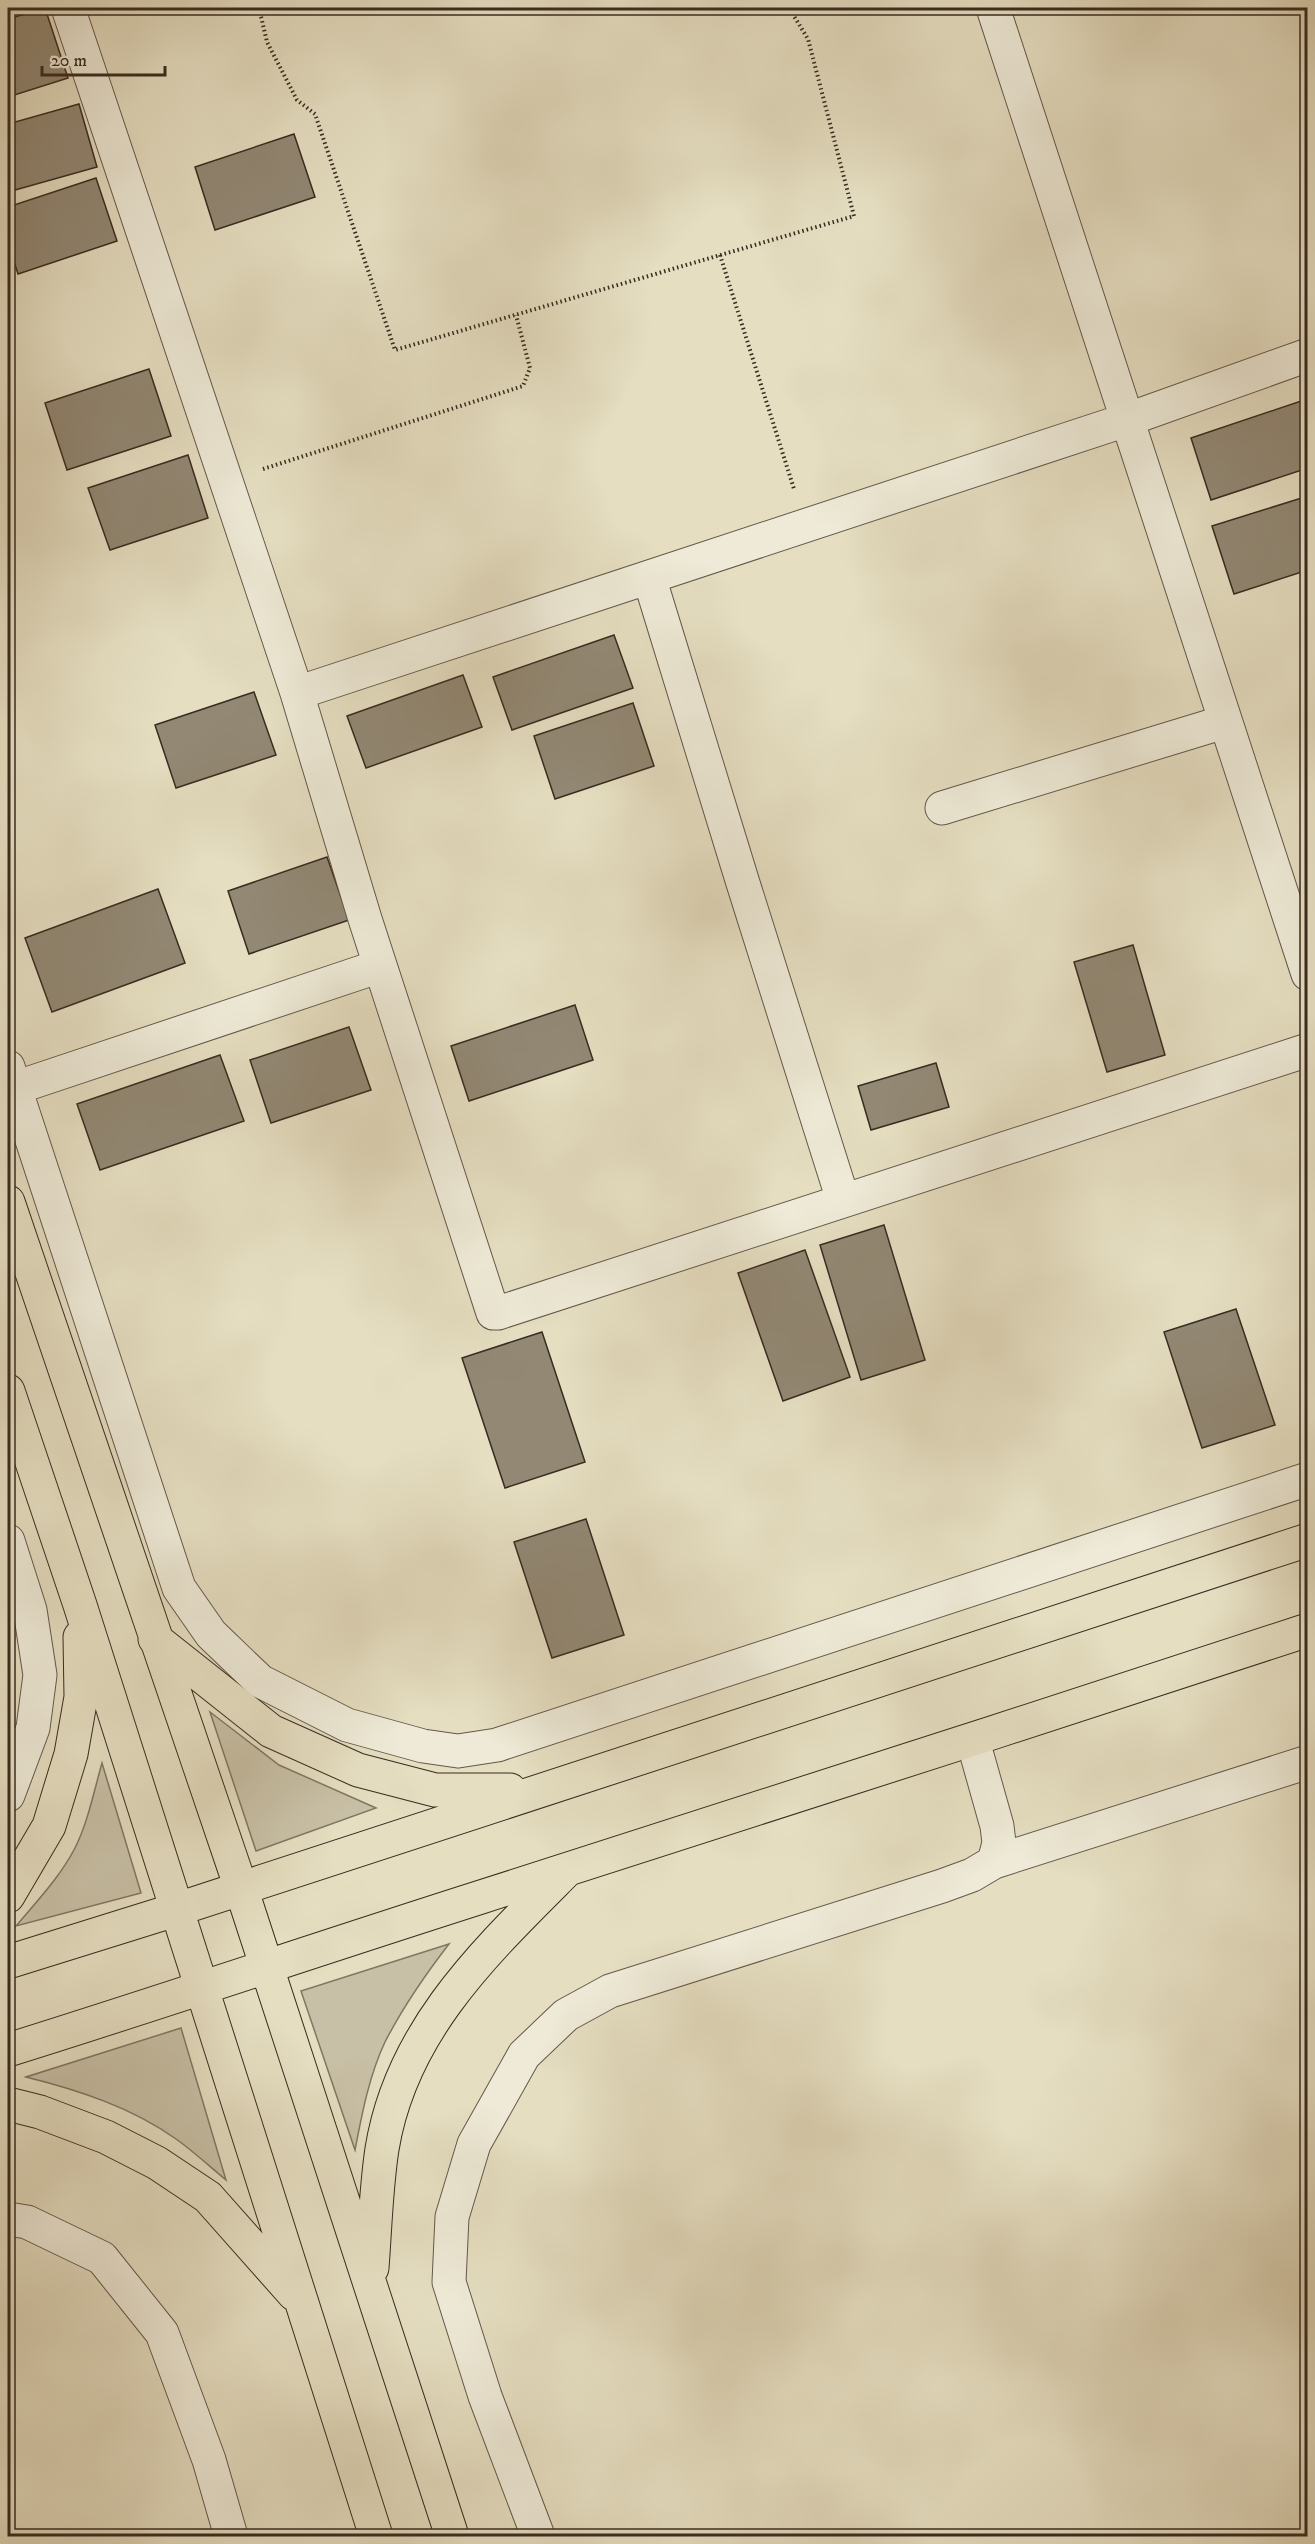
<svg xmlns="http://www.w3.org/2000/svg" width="1315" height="2544" viewBox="0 0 1315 2544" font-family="'IM FELL DW Pica',serif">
	<rect width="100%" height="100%" fill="#e5dec1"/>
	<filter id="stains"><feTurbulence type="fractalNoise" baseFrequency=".00333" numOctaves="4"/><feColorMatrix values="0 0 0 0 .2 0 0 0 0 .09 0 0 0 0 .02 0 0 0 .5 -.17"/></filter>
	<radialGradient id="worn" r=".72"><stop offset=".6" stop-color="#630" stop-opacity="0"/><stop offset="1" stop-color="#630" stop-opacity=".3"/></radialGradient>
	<path fill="#c8c0a6" stroke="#807664" stroke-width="1.5" d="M210 1712 279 1765 376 1808 256 1851Z
		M102 1763 141 1893 16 1926C37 1901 60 1877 75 1848 88 1822 94 1791 102 1763Z
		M449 1944C425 1975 403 2007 385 2042 369 2076 362 2114 355 2150L301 1991Z
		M181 2028 226 2180C209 2166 193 2151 176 2139 131 2107 78 2090 26 2077Z"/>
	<path fill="#928874" stroke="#392b21" stroke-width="1.5" d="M45 8 68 78 8 97V19Z
		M79 104 97 167 8 192V124Z
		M294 134 315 197 215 230 195 167Z
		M96 178 117 241 18 274 8 242V207Z
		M149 369 171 436 67 470 45 403Z
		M1307 399 1308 468 1211 500 1191 438Z
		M188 455 208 518 110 550 88 488Z
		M1308 496V570L1234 594 1212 526Z
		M614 635 633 688 512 730 493 677Z
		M463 675 482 727 366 768 347 716Z
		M254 692 276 755 176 788 155 725Z
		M633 703 654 766 555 799 534 736Z
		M327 857 349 920 249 954 228 891Z
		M158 889 185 963 52 1012 25 938Z
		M1133 945 1165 1055 1107 1072 1074 962Z
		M575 1005 593 1060 469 1101 451 1046Z
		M349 1027 371 1090 271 1123 250 1060Z
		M220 1055 244 1121 100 1170 77 1104Z
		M936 1063 949 1107 871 1130 858 1086Z
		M884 1225 925 1360 861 1380 820 1245Z
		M805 1250 850 1377 783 1401 738 1273Z
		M1236 1309 1275 1425 1202 1448 1164 1332Z
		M542 1332 585 1462 505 1488 462 1358Z
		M586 1519 624 1635 552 1658 514 1542Z"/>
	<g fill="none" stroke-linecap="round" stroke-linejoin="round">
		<defs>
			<path id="minor" d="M68 8 297 693 365 919 493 1313H498L1308 1050
				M993 8 1308 974
				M649 577 742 880 843 1200
				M297 693 1126 420 1308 355
				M942 808 1224 722
				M8 1067 179 1588 211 1634 260 1681 347 1725 423 1746 458 1751 497 1745 1308 1479
				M15 1088 380 966
				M8 1541 30 1610 40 1675 33 1728 8 1795
				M973 1741 997 1826 999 1843 994 1862
				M8 2219 27 2222 102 2258 162 2333 209 2460 231 2536
				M538 2536 485 2396 449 2282 452 2217 474 2144 524 2055 566 2015 610 1991 942 1886 972 1875 994 1862 1308 1762"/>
			<path id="major" d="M8 1202 241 1888 452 2536
				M8 1391 80 1605 376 2536
				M155 1639 271 1731 358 1770 435 1790H510
				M8 1896 49 1826 71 1754 81 1697 80 1637
				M8 1962 178 1909 1308 1540
				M8 2050C165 2001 321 1948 478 1898 754 1809 1032 1721 1308 1630
				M8 2104 40 2112 106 2137 157 2163 208 2197 294 2294
				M372 2268C375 2229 376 2188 382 2149 401 2031 485 1952 565 1872"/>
		</defs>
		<use href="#minor" stroke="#645849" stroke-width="35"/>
		<use href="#major" stroke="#392b21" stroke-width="35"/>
		<path stroke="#392b21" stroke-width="4" stroke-dasharray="1.5 3" stroke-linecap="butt" d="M259 8 267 42 297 100 315 114 395 350 854 216 808 39 789 8
			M720 255 794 489
			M263 469 523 386 530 368 516 315"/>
		<use href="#minor" stroke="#eeead7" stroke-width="33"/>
		<use href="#major" stroke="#e5dec1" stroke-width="33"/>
	</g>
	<rect width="1315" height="2544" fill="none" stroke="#e5dec1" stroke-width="30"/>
	<rect x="9" y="9" width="1297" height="2526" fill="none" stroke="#392b21" stroke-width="3"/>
	<rect x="15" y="15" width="1285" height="2514" fill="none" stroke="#392b21" stroke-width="1.5"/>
	<path d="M42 66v9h123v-9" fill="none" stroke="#392b21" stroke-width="3"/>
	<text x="51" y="66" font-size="18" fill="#392b21" stroke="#eeead7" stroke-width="4.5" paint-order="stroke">20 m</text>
	<rect width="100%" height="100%" filter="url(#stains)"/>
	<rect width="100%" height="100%" fill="url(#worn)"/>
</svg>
